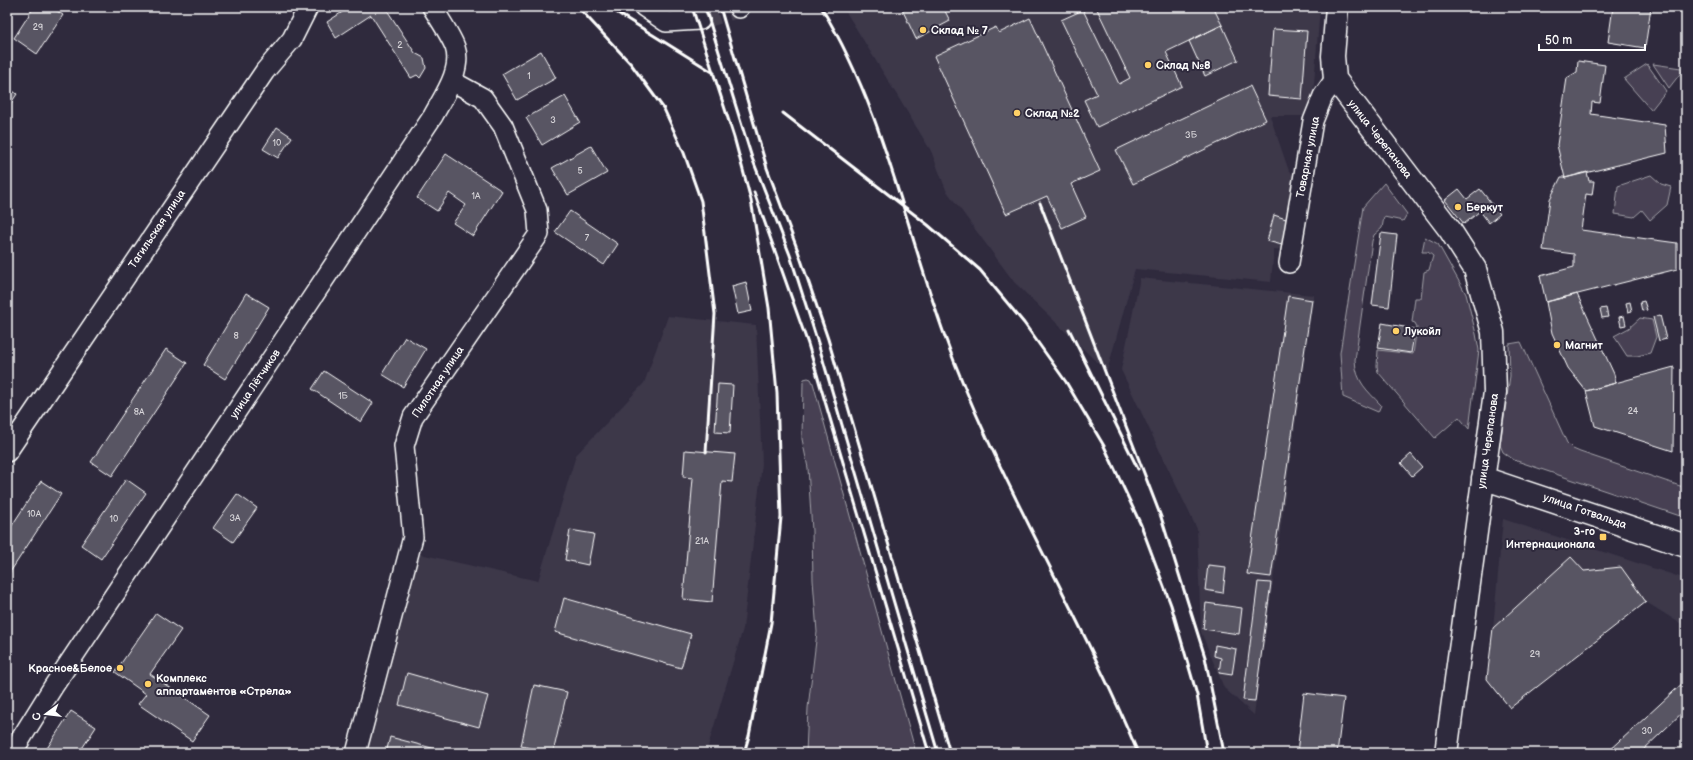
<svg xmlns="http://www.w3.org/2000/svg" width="1693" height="760" viewBox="0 0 1693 760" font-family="'Balsamiq Sans',sans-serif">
	<rect width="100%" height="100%" fill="#2f2a3d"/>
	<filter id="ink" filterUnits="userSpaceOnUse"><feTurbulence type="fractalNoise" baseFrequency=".025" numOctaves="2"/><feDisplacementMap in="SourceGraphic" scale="8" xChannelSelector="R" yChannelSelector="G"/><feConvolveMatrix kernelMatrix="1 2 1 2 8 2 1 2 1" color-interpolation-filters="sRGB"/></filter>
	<g filter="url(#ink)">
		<path fill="#3c3749" d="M843 7H1320L1313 97 1304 116H1270L1289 171 1301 179 1286 250 1274 249 1271 282 1135 269 1107 372 1014 282 946 190 931 151Z
			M1140 278 1314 295 1254 715 1224 688 1201 632 1197 529 1121 370Z
			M668 316 756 325 762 464 743 629 706 753H350L403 550 538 581 576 455 644 383Z
			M1503 519 1686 579V627L1646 602 1510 708 1487 679 1493 628Z"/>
		<path fill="#464152" stroke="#a2a0a8" d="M1647 64 1666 91 1651 110 1624 79Z
			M1653 64 1681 68 1683 70 1669 88Z
			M1651 175 1661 184 1671 187 1667 205 1650 220 1642 210 1634 217 1615 214 1618 186Z
			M1384 183 1407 214 1403 221 1384 217 1382 228 1374 235 1372 241 1355 360C1356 382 1367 390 1381 405L1378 412 1343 397 1340 353 1363 207Z
			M1425 237 1438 244 1466 294 1476 334 1479 350 1469 429 1459 417 1435 438 1378 372 1377 366 1378 350 1413 354 1417 327 1415 323 1412 322 1415 298H1421L1424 272 1429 270 1433 256 1428 252H1422Z
			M1640 318 1652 320 1656 337 1650 353 1637 356H1627L1614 336 1629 328Z
			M1521 342 1567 443 1573 449 1580 452 1686 488V518L1514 460 1503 452 1500 445 1510 376 1509 344Z
			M808 378 811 379 813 383 916 753H806L808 708 817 632 813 580 812 531 808 468 802 439 803 382 804 379Z"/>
		<path fill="#595564" stroke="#fff" d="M34 7H51L63 15 37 54 14 38Z
			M350 7H385L415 53 424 58 426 68 420 78 417 75 411 78 371 15 336 38 327 22Z
			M901 7H943L950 21 916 39Z
			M1096 7H1213L1222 25 1166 52 1182 86 1097 127 1084 100 1097 94 1061 20 1083 10 1119 84 1130 78Z
			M1613 7H1651L1645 48 1608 42Z
			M1030 18 1100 171 1071 184 1086 217 1062 228 1047 196 1006 214 934 56 996 27 999 33Z
			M1222 25 1238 60 1205 76 1189 41Z
			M1273 29 1307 31 1302 99 1268 96Z
			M541 51 556 78 517 100 502 74Z
			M1578 61 1605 65 1600 103 1592 102 1591 114 1665 125 1667 153 1565 178 1557 145 1567 78 1577 72Z
			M1250 86 1266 120 1133 184 1116 150Z
			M7 87 17 94 7 109Z
			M565 96 580 122 542 145 526 118Z
			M277 127 292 137 278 158 263 149Z
			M591 146 607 173 568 195 552 168Z
			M446 154 502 191 473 236 453 223 466 205 449 193 437 211 417 198Z
			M1587 172 1589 181H1594L1592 195 1586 194 1581 230 1677 243V269L1546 302 1540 276 1574 267V254L1543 250 1550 199 1561 177H1564L1565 178Z
			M1459 189 1467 199 1480 189 1500 214 1489 223 1480 211 1464 224 1445 200Z
			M570 211 618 244 604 265 555 232Z
			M1274 215 1289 220 1282 245 1267 241Z
			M1381 233 1397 235 1389 307 1372 305Z
			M746 282 752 311 738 314 732 286Z
			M246 293 269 307 225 379 203 365Z
			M1577 294 1614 374 1616 383 1586 391 1568 368 1552 333 1546 302Z
			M1288 296 1312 300 1271 577 1247 574Z
			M1644 301 1647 310 1642 311 1640 302Z
			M1630 302 1632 311 1628 312 1626 303Z
			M1606 308 1608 317 1602 318 1600 309Z
			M1660 315 1666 339 1659 341 1653 317Z
			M1624 316 1626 325 1621 326 1619 317Z
			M1382 323 1415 329 1411 353 1378 348Z
			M405 337 426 349 403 387 382 374Z
			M166 349 187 363 112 476 91 462Z
			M1674 367 1673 451 1595 426 1586 391Z
			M324 371 373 403 361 422 312 389Z
			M718 384 733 385 730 433 715 432Z
			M685 450 735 454 732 482 722 481 712 602 683 599 693 478 683 477Z
			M1411 454 1422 467 1412 476 1401 463Z
			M126 479 146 493 101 559 81 545Z
			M41 481 61 494 7 577V533Z
			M237 494 257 508 233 542 213 528Z
			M570 530 594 534 588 565 565 560Z
			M1571 557 1584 571 1621 567 1646 602 1510 708 1487 679 1493 628Z
			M1208 565 1226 567 1223 593 1205 590Z
			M1258 582 1271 583 1255 701 1243 700Z
			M564 598 691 634 681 668 555 632Z
			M1206 603 1242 608 1239 634 1203 629Z
			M156 613 181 630 150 674 210 715 192 741 138 704 146 694 115 672Z
			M1215 645 1236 649 1232 675 1219 673 1221 658 1214 656Z
			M407 673 488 696 479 727 399 705Z
			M1686 680V709L1640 753H1607Z
			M534 685 567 692 553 753 521 746Z
			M1304 693 1344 698 1337 753H1297Z
			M71 711 96 727 79 753H44Z
			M390 737 451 753H386Z"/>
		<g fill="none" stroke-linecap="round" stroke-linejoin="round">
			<path stroke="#443f50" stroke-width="19" stroke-dasharray="19 10" stroke-linecap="butt" d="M700 20 739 8"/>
			<defs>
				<path id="minor" d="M644 7 666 22 700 20
					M739 8 740 7
					M1289 263 1313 121 1323 96 1335 79
					M7 452 265 71 292 39 308 7
					M12 753 53 687 433 116C443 97 463 70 455 47 451 36 439 18 432 7
					M356 753 413 537 404 446 413 417 539 234 537 210 503 126 483 98 452 81"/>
				<path id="major" d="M1337 7 1333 56 1335 79 1450 230 1475 269 1493 332 1495 392 1446 753
					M1483 478 1686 546"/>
			</defs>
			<use href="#minor" stroke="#fff" stroke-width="22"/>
			<use href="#major" stroke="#fff" stroke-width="25"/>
			<use href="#minor" stroke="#2f2a3d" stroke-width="19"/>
			<use href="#major" stroke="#2f2a3d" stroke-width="22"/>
			<path stroke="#fff" stroke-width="3" d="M578 7 631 64 664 109 684 153 701 201 715 314 706 452
				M608 7 714 73
				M692 7 734 137 751 200 769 308 777 393 781 517 771 623 749 736 744 753
				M705 7 752 158 790 255 818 343 938 753
				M720 7 767 168 798 251 828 339 950 753
				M821 7C888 116 908 244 954 361 1007 496 1083 620 1138 753
				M783 113 928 225 980 270 1024 323 1066 382 1104 446 1141 525 1171 605 1197 695 1207 753
				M754 192 808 344 929 753
				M1040 203 1161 517 1205 657 1224 753
				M1069 329 1138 469"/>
		</g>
	</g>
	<g fill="#ffd166" stroke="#2f2a3d" stroke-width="1.5">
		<circle cx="923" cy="30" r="4"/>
		<circle cx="1148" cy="65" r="4"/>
		<circle cx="1017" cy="113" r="4"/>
		<circle cx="1458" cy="207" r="4"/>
		<circle cx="1396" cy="331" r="4"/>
		<circle cx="1557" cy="345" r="4"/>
		<rect x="1599" y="533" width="8" height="8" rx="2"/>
		<circle cx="120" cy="668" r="4"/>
		<circle cx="148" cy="684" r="4"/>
	</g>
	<g text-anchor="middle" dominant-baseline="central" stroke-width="4" stroke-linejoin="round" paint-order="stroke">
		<g font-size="9" fill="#d6d4d8">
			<text x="38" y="27">29</text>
			<text x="400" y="45">2</text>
			<text x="529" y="76">1</text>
			<text x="553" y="120">3</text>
			<text x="1191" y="135">3Б</text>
			<text x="277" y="143">10</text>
			<text x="580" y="171">5</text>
			<text x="476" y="196">1А</text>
			<text x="587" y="238">7</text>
			<text x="236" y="336">8</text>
			<text x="343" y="396">1Б</text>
			<text x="1633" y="411">24</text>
			<text x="139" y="412">8А</text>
			<text x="34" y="514">10А</text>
			<text x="235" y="518">3А</text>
			<text x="114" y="519">10</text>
			<text x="702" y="541">21А</text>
			<text x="1535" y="654">29</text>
			<text x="1647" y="731">30</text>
		</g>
		<g font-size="11" font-weight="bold" fill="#fff" stroke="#2f2a3d" text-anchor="start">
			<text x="931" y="30">Склад № 7</text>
			<text x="1156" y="65">Склад №8</text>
			<text x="1025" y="113">Склад №2</text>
			<text x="1466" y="207">Беркут</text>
			<text x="1404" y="331">Лукойл</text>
			<text x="1565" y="345">Магнит</text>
			<text x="1595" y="531" text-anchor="end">3-го<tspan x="1595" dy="13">Интернационала</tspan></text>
			<text x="112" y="668" text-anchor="end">Красное&amp;Белое</text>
			<text x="156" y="678">Комплекс<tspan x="156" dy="13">аппартаментов «Стрела»</tspan></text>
		</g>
		<g font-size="11" fill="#fff" stroke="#2f2a3d">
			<text transform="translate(1380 139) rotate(52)">улица Черепанова</text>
			<text transform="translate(1308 157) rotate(-79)">Товарная улица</text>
			<text transform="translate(157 229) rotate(-56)">Тагильская улица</text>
			<text transform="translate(438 382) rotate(-56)">Пилотная улица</text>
			<text transform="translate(255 384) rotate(-56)">улица Лётчиков</text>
			<text transform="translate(1488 441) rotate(-82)">улица Черепанова</text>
			<text transform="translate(1585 511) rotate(19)">улица Готвальда</text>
		</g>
	</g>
	<rect width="1693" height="760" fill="none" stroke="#2f2a3d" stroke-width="24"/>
	<rect x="12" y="12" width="1669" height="736" fill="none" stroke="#fff" stroke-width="1.5" filter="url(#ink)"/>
	<g transform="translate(46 714) rotate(255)" stroke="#2f2a3d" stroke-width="3" paint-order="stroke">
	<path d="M0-3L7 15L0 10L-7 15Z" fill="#ffffff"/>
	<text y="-6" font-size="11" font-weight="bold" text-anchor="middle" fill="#ffffff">С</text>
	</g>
	<path d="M1539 44v6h106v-6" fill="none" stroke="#ffffff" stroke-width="2"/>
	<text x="1545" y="44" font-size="12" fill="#ffffff" stroke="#2f2a3d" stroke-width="3" paint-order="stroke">50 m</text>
</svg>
